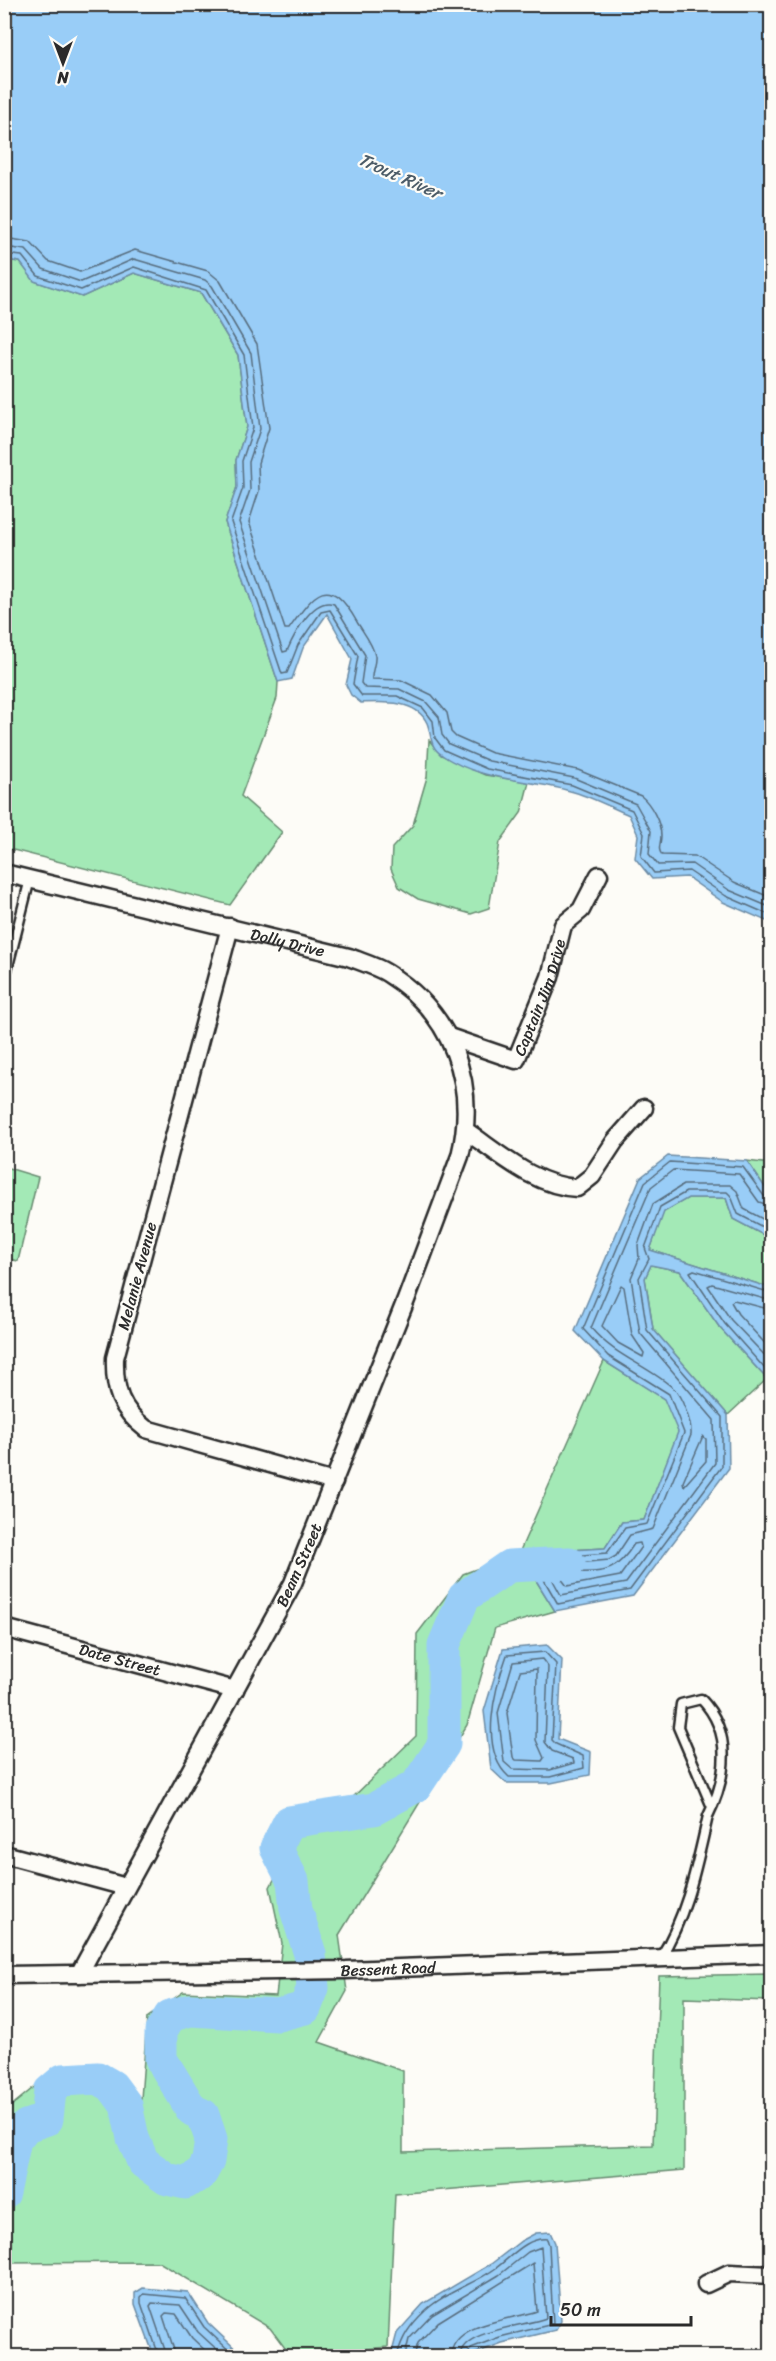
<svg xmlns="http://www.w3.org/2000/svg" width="776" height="2361" viewBox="0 0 776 2361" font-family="Sriracha,sans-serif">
	<rect width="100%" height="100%" fill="#fdfcf7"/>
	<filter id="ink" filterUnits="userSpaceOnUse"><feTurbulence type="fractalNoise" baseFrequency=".0167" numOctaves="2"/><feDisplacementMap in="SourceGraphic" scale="12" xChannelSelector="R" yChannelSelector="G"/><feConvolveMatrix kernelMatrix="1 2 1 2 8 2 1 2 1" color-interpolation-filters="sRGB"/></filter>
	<g filter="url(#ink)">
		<path fill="#a3e9b6" stroke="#678a70" stroke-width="1.5" d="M5 260 20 262 35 281 82 297 134 273 201 293 238 355 247 427 236 460 237 487 225 522 278 682 277 698 241 796 282 832 230 905 5 848Z
			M429 740 441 755 485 775 529 782 521 813 500 842 489 908 471 914 418 899 399 887 391 869 392 848 413 825 427 777Z
			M747 1161 771 1164V1196Z
			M5 1167 38 1177 18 1261 5 1258Z
			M688 1198H726L733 1219 771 1239V1288L650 1250 663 1212Z
			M651 1265 680 1271 720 1328 767 1379 728 1415 653 1329 645 1278Z
			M604 1361 665 1399 679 1431 644 1520 622 1522 605 1548 519 1553 555 1611 495 1628 467 1725 339 1935 347 1991 319 2042 403 2071V2152L653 2145 659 1976 771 1974V2001L684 1998V2170L395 2194 388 2347 347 2351 346 2356H291L270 2328 159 2262 5 2263V2111L49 2075 100 2067 141 2099 147 2018 183 1992 276 1996 282 1943 270 1887 277 1874 267 1831 287 1809 350 1800 416 1736 417 1634 463 1574 519 1553Z"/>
		<path fill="#99cdf7" stroke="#6d8ca5" stroke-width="1.5" d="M5 4 771 5V923L723 902 687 877 652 879 635 858 638 835 629 815C610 807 590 796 570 791 528 779 479 781 442 755 429 747 432 735 427 723 416 699 382 702 361 703L351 695 346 685 352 659 327 614 303 648 292 679 278 682 225 522 237 487 236 460 247 427 238 355 201 293 134 273 82 297 34 281 20 262 5 260Z
			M668 1156 747 1161 771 1196V1239L733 1219 726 1198H688L664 1212 650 1250 771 1288V1374L767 1379 720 1328 680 1271 651 1265 645 1278 653 1329 728 1415 729 1468 633 1596 555 1611 519 1553 605 1548 622 1522 644 1520 678 1432 664 1399 604 1361 575 1331 640 1178Z
			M547 1645 562 1660 558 1739 591 1752 590 1775 551 1783H506L491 1769 484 1711 503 1649Z
			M550 2232 555 2243 561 2321 556 2330 502 2343 468 2356H391L397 2333 423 2304 491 2264 521 2241 536 2233Z
			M143 2288 188 2292 208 2323 243 2356H154L135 2304V2293Z"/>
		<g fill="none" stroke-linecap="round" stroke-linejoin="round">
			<path stroke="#576c7d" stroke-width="1.5" d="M4 238 30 242 48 261 80 272 135 250 208 271 220 281 257 344 269 428 258 463 259 491 249 522 285 629H289C315 592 329 572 357 622 363 632 373 644 375 656 376 664 371 672 372 679L401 680 432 695 447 713 451 732 456 737 492 753 578 770 641 796C651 804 661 823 661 836 661 844 657 849 662 855L695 856 734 882 772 898
				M4 247 26 250 43 269 81 282 134 259 205 280 212 286 251 353 260 429 249 462 250 490 239 522 283 652 287 651C294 635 313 596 334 604L365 655 361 683 365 688 399 689 426 702 439 717 442 735 449 744 489 761 574 778 636 804 651 831 649 854 658 865 692 864 729 890 772 908
				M4 254 22 256 38 276 81 290 134 267 206 290 244 355 253 428 242 461 243 488 231 522 282 674 287 673 298 645 321 612 330 610 358 656 353 684 362 696H397L423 708 433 721 435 738 444 750 487 769 572 785 632 810 644 834 641 856 654 873 689 871 726 896 772 916
				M772 1199 764 1196 743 1167 670 1162 645 1182 583 1329 608 1356 669 1394 684 1433 647 1524 625 1528 607 1553 532 1559 558 1604 630 1590 722 1466V1417L647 1330 639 1278 649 1259 645 1248 660 1207 686 1192H727L731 1196 738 1214 772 1232
				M772 1206 759 1202 739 1174 673 1170 651 1187 591 1328C614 1356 647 1365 673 1388 682 1396 692 1423 691 1435L653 1529 630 1535 616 1556 609 1560 545 1566 561 1595 626 1583 715 1463 714 1420 640 1333 631 1278 639 1259 638 1245 653 1204 683 1185H730L737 1191 744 1209 772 1224
				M621 1285 624 1287 632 1335 644 1353 643 1357 618 1343 602 1326Z
				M772 1293 694 1270 690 1272 725 1324 766 1370 772 1371
				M772 1301 712 1284 708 1286 731 1320 772 1363
				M772 1310 734 1300 731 1302 738 1314 772 1351
				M703 1436 706 1439V1461L684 1486 683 1482Z
				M640 1543 641 1547 620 1576 567 1586 560 1577 562 1573C600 1570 612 1579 634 1544Z
				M545 1652 556 1664 552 1740 556 1744 583 1756 584 1768 550 1777H509C478 1750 495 1688 507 1655Z
				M542 1659 548 1667 545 1742 552 1751 573 1759 574 1763 550 1770 512 1769 504 1762 498 1713 513 1662Z
				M537 1669 536 1740 544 1758 542 1761 516 1760 513 1757 507 1713 520 1671Z
				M159 2356 141 2303V2297L144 2294 185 2298 204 2327 235 2356
				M167 2356 150 2306 152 2303 180 2305 198 2332 224 2356
				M176 2356 163 2316 166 2313 176 2314 192 2338 211 2356
				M397 2356C402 2337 410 2325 425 2311 445 2292 475 2284 496 2268 511 2257 527 2237 547 2239L549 2245 553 2324 500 2337 471 2348 467 2356
				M405 2356 409 2339 432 2315 499 2275 528 2252 541 2247 546 2318C526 2326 461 2330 460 2356
				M414 2356 418 2343 438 2322 533 2263 537 2311C512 2320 452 2322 451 2356"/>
			<path stroke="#99cdf7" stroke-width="33" d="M4 2193 15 2140 26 2126 47 2119 50 2091 63 2080 98 2078 112 2086 126 2105 133 2138 143 2162 167 2179 185 2183 201 2174 208 2161 211 2139 203 2115 192 2110 161 2059V2031L170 2016 190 2010 278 2015 305 2008 313 1988 310 1954 296 1909 293 1881 276 1848 289 1822 374 1809 416 1786 444 1744V1645L464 1597 509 1566 569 1563"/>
			<defs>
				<path id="lane" d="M4 982 30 879
					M660 1958C687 1916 697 1864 708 1816 727 1778 733 1732 701 1699L681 1704 678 1727 712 1807"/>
				<g id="street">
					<path id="s1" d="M4 873 349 957C361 962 376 966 387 973 452 1013 478 1083 460 1156L406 1300 293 1583 79 1974"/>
					<path d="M230 927 115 1358C114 1390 120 1409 146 1429L334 1482"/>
					<path id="s2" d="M449 1037 516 1060 550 977 563 925 581 910 599 875"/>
					<path d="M466 1131C500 1154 535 1186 577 1188L592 1176 615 1141 644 1108"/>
					<path id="s3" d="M4 1628 235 1690"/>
					<path d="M4 1854 126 1887"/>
					<path id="s4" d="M4 1975 346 1970 772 1954"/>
					<path d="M706 2284 729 2273 772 2275"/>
				</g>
			</defs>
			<use href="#lane" stroke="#2b2b2b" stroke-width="13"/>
			<use href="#street" stroke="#2b2b2b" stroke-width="21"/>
			<use href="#lane" stroke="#fdfcf7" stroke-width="8"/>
			<use href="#street" stroke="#fdfcf7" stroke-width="16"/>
		</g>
	</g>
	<g text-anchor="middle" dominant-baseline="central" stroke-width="4.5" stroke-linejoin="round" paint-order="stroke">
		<g font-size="16" fill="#2b2b2b" stroke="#fdfcf7">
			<text stroke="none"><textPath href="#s1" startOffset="292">Dolly Drive</textPath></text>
			<text stroke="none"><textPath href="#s2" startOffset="138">Captain Jim Drive</textPath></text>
			<text transform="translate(137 1276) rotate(-75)">Melanie Avenue</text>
			<text transform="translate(299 1565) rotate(-66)">Beam Street</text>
			<text stroke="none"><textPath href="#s3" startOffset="120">Date Street</textPath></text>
			<text stroke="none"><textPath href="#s4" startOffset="384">Bessent Road</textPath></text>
		</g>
		<g font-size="18" font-style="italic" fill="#4c5c68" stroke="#fdfcf7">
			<text transform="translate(400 176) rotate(24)">Trout River</text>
		</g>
	</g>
	<rect width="776" height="2361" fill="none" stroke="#fdfcf7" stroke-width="24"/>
	<rect x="12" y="12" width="752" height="2337" fill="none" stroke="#2b2b2b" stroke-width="2" filter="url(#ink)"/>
	<g transform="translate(63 63) rotate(180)" stroke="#fdfcf7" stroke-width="4.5" paint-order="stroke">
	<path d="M0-4.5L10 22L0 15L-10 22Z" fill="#2b2b2b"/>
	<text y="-9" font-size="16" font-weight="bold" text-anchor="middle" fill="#2b2b2b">N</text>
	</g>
	<path d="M551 2316v9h140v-9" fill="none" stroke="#2b2b2b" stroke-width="3"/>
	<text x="560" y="2316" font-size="18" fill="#2b2b2b" stroke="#fdfcf7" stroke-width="4.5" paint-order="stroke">50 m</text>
</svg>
